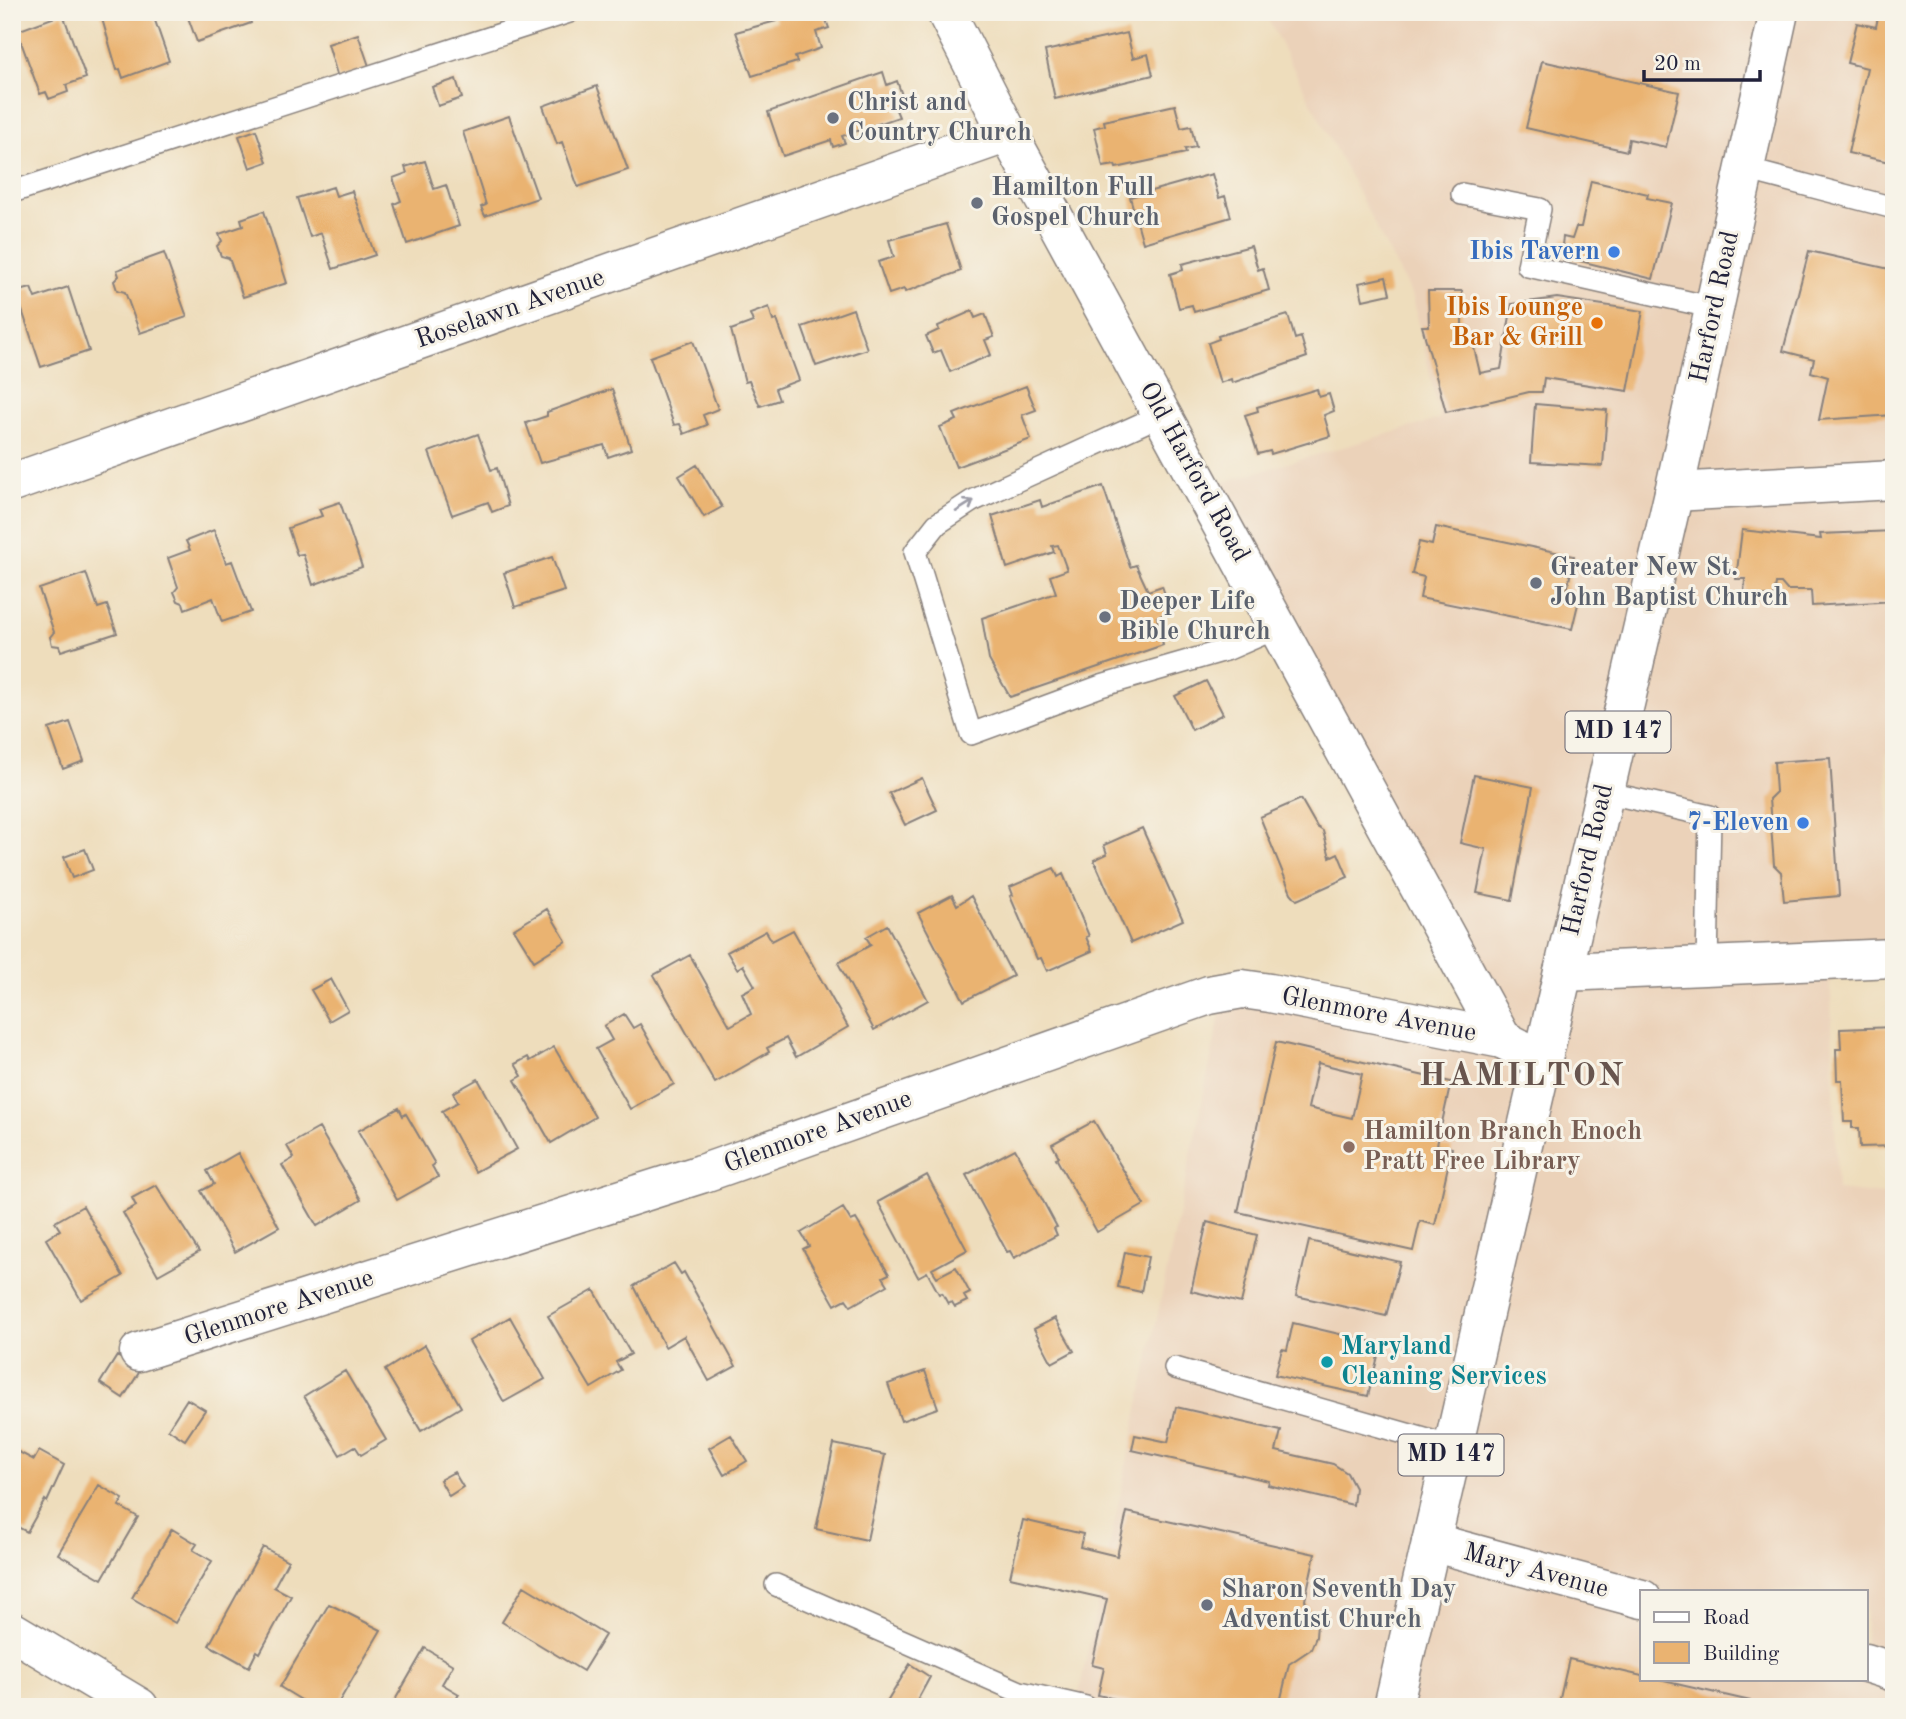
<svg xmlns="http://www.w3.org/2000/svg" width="1906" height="1719" viewBox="0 0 1906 1719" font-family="'Old Standard TT',serif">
	<rect width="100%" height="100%" fill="#f7f3e8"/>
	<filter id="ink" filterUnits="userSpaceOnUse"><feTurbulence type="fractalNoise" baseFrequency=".0143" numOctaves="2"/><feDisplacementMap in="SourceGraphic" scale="14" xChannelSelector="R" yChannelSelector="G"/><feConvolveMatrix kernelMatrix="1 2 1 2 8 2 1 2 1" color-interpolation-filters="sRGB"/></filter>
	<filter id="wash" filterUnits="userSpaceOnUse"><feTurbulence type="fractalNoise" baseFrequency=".00686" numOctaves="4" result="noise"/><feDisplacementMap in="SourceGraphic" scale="28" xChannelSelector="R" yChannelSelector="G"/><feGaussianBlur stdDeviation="1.57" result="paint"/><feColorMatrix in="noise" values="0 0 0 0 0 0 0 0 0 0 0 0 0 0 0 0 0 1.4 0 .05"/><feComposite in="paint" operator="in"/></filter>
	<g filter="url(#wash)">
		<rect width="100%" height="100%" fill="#eeddbc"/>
		<path fill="#ebd2b9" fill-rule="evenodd" d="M1264 12H1894V752L1886 753 1894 959 1830 962 1837 1190 1894 1196V1707H1076L1224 996 1503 1046 1192 491 1440 419 1413 298ZM1642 1591H1866V1679H1642Z"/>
		<g id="blocks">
			<path fill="#eab371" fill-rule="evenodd" d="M100 12H152L169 61 123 78 120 69 117 70Z
				M186 12H248L251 23 197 42Z
				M779 12H823L829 28 816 32 821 48 795 57 797 62 752 76 736 32 776 21 774 17 780 15Z
				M1879 12H1894V163L1848 153 1867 68 1847 63 1857 23 1876 27Z
				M63 14 86 78 66 85 68 92 49 99 46 92 40 94 17 31Z
				M1127 33 1133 58 1148 54 1153 75 1055 99 1045 51Z
				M358 34 370 69 338 78 328 44Z
				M1542 61 1679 92 1666 147 1629 139 1627 151 1526 128Z
				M883 72 887 85 897 81 904 101 894 105 899 117 842 136 845 143 833 147 831 140 783 156 768 112Z
				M456 79 462 98 438 106 432 87Z
				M597 86 628 170 578 187 562 142 557 144 543 106Z
				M1175 105 1181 128 1191 126 1196 147 1185 149 1186 153 1116 168 1115 165 1103 167 1094 128 1105 125 1104 121Z
				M509 116 538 198 485 216 481 207 486 205 463 132Z
				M256 130 267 162 250 168 239 136Z
				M425 161 434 189 446 185 459 226 407 244 394 204 401 201 393 178 407 173 405 167Z
				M1212 174 1219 198 1225 196 1231 217 1143 243 1130 197Z
				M1591 181 1648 194 1647 198 1672 203 1653 279 1568 258 1570 247 1562 245 1563 237 1572 239 1576 227H1581Z
				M333 187 336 196 352 191 375 255 333 269 321 233 310 237 297 198Z
				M264 211 287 283 243 297 229 258 221 256 217 246 222 241 219 234 243 226 241 219Z
				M946 224 961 271 905 292 904 289 889 294 878 262 894 257 889 240Z
				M1251 246 1258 270 1263 268 1269 290 1194 312 1192 305 1179 308 1170 274 1183 270 1182 264Z
				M1809 251 1894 270V415L1819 420 1828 377 1811 372 1814 359 1783 351Z
				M164 253 187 317 140 333 125 292 117 290 114 281 119 276 117 270Z
				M1386 277 1390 294 1363 300 1359 283Z
				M68 287 89 351 41 367 16 292 31 288 35 298Z
				M1428 291H1462V326L1469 327 1480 373 1501 369 1512 304 1557 298 1643 311 1628 391 1544 378 1542 392H1529L1446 412 1422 326H1429Z
				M769 307 773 321 777 320 799 380 775 389 779 400 760 406 749 381 745 382 731 330 753 322 750 314Z
				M853 309 867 349 816 366 802 327Z
				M972 311 975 318 985 314 994 337 985 340 991 355 950 372 941 350 933 353 926 336 939 330 938 326Z
				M1288 315 1295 339 1301 337 1307 357 1232 383 1231 379 1220 383 1208 343 1219 339 1218 336Z
				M693 341 718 409 703 415 707 425 684 434 680 424 674 425 650 357Z
				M1026 386 1036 410 1022 415 1031 439 956 467 940 427 957 420 954 414Z
				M612 389 631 449 608 457 604 445 540 463 526 423 547 416V412Z
				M1317 389 1319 397 1329 394 1334 411 1324 415 1330 436 1271 454 1270 451 1258 454 1245 415 1258 411 1257 407Z
				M1535 404 1607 410 1603 466 1531 462Z
				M478 434 491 470 497 468 508 506 492 512 488 502 452 515 429 452Z
				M697 465 722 507 704 517 679 476Z
				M1103 486 1130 567 1136 565 1148 591 1162 586 1171 612 1157 617 1163 645 1010 697 989 660 982 618 1056 593 1050 576 1067 570 1058 545 1052 546 1054 552 1007 568 992 516 1040 500 1042 507Z
				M340 502 362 567 313 585 303 554 297 555 288 528 322 516 319 509Z
				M1436 527 1574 556 1565 601 1578 604 1572 629 1420 598 1424 577 1412 574 1419 542 1432 545Z
				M214 530 226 563 232 561 251 612 222 622 213 598 185 609 183 603 178 601 174 592 178 587 168 558 190 550 186 541Z
				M1742 530 1821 539 1820 534 1894 531V601L1812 606 1811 590H1787L1781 583H1776L1774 597 1744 594 1745 579H1736Z
				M552 557 564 591 515 607 504 573Z
				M86 573 98 608 107 605 117 633 61 651 59 646 52 645 50 637 54 632 39 589Z
				M1206 681 1223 714 1192 730 1175 696Z
				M13 682 19 703 13 706 17 715 12 717Z
				M70 722 84 761 63 769 49 729Z
				M1830 758 1839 896 1784 901 1781 872 1774 865 1769 799 1776 792 1774 762Z
				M1474 775 1533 787 1512 900 1477 893 1486 849 1460 843Z
				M922 778 937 810 905 825 889 793Z
				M1301 799 1317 827 1323 831 1330 857 1338 853 1348 877 1297 900 1291 893 1260 817Z
				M1142 828 1183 920 1131 943 1094 860 1107 854 1104 845Z
				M85 849 93 870 72 878 64 857Z
				M1054 868 1058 877 1063 874 1089 936 1086 937 1092 951 1047 971 1041 958 1037 959 1010 896 1013 895 1010 887Z
				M952 895 957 905 971 896 1013 976 964 1001 918 913Z
				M547 909 566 941 534 961 514 929Z
				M887 925 928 1000 874 1030 838 963 871 945 866 937Z
				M793 930 848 1027 796 1057 786 1038 767 1048 769 1052 715 1083 654 975 690 955 730 1026 751 1014 742 993 755 986 743 965 737 969 727 952 766 931 772 941Z
				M331 979 348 1010 329 1021 311 990Z
				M624 1014 633 1028 640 1024 674 1084 630 1109 596 1049 612 1040 604 1026Z
				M1894 1027V1146L1860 1147 1859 1128H1852V1122H1844L1842 1080H1837L1836 1049H1841L1840 1029Z
				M1276 1042 1451 1082 1437 1145 1452 1148 1435 1225 1420 1221 1413 1251 1238 1212ZM1318 1063 1362 1074 1352 1118 1308 1108Z
				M554 1047 595 1117 551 1143 515 1080 522 1076 515 1064 528 1057 530 1061Z
				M478 1079 517 1149 475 1172 442 1111 458 1102 453 1093Z
				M399 1108 403 1116 406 1114 435 1164 432 1166 438 1177 397 1200 358 1131Z
				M1094 1121 1144 1205 1097 1232 1056 1158 1059 1157 1052 1144Z
				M319 1128 361 1200 317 1226 282 1165 294 1158 287 1146Z
				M1015 1149 1057 1227 1054 1228 1057 1235 1014 1258 1010 1251 1007 1252 966 1175Z
				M238 1153 279 1227 235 1252 201 1191 214 1184 207 1171Z
				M927 1175 967 1250 932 1269 937 1277 956 1267 970 1293 964 1296 967 1301 955 1307 952 1302 948 1304 942 1293 939 1294 927 1272 918 1277 878 1202Z
				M156 1185 199 1252 158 1275 123 1213 136 1206 132 1198Z
				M83 1206 123 1276 81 1300 46 1239 60 1230 55 1222Z
				M843 1208 851 1221 856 1219 889 1274 883 1277 888 1285 851 1306 846 1299 835 1305 803 1249 809 1246 801 1233Z
				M1207 1222 1257 1235 1241 1303 1191 1291Z
				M1309 1241 1400 1262 1386 1316 1296 1296Z
				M1125 1252 1148 1257 1141 1292 1118 1287Z
				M674 1263 681 1274 684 1272 736 1366 709 1381 684 1336 665 1347 634 1286Z
				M594 1290 631 1354 616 1362 621 1370 591 1388 548 1316Z
				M510 1317 545 1379 504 1402 469 1341Z
				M1055 1318 1074 1351 1052 1363 1034 1329Z
				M1293 1323 1381 1344 1368 1396 1275 1375 1282 1349 1287 1350Z
				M425 1345 461 1407 421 1431 385 1370Z
				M117 1356 140 1371 123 1398 100 1383Z
				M345 1371 386 1440 361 1455 355 1446 340 1455 304 1396Z
				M925 1371 938 1408 901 1421 888 1384Z
				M187 1399 205 1410 185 1440 168 1429Z
				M1176 1407 1281 1431 1276 1451 1333 1464 1347 1473 1355 1488 1353 1505 1268 1485 1269 1481 1132 1450 1135 1435 1168 1442Z
				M731 1435 747 1461 724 1475 709 1448Z
				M834 1444 885 1455 867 1540 816 1529Z
				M39 1451 64 1465 47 1502 45 1500 27 1532 12 1524V1465L19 1452 34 1460Z
				M454 1472 463 1487 449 1496 440 1480Z
				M99 1485 123 1499 119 1506 138 1517 102 1579 58 1554Z
				M1127 1512 1315 1554 1305 1600 1317 1623 1316 1637 1311 1649 1289 1664 1279 1707H1149L1098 1695 1104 1668 1092 1665 1107 1599 1010 1577 1023 1520 1083 1534 1080 1547 1117 1556Z
				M172 1529 197 1544 193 1550 212 1561 175 1623 132 1598Z
				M263 1547 288 1561 274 1587 291 1596 260 1653 257 1651 249 1667 209 1645Z
				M524 1586 605 1635 583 1671 502 1622Z
				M329 1604 381 1630 336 1707H313L280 1687Z
				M425 1648 453 1665 442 1684 459 1694 452 1707H391Z
				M1569 1659 1642 1676V1679H1655L1759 1703 1765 1707H1558Z
				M910 1664 930 1677 918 1699 931 1707H884Z"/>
		</g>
	</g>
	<g filter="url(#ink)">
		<use href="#blocks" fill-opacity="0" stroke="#88807c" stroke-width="2"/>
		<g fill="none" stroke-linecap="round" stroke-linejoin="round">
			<defs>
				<path id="service" d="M1745 169 1894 208
					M12 192 569 12
					M1462 194 1540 209 1528 266 1715 308
					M1163 414 972 501 937 524 915 552 971 734 1101 686 1226 650 1279 627
					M1604 792 1710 816 1707 966
					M1175 1368 1453 1447
					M776 1585 1020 1692 1086 1707"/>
				<path id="minor" d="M12 483 1008 133
					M1674 492 1894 480
					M139 1352 701 1174 1209 995 1242 989 1270 993 1502 1039
					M1431 1542 1642 1599
					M12 1631 139 1707
					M1866 1663 1894 1672"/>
				<path id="tertiary" d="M946 12 1008 133 1502 1039 1542 1060
					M1563 972 1894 958"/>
				<path id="primary" d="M1393 1707 1674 492 1779 12"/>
			</defs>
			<use href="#service" stroke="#88807c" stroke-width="24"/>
			<use href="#minor" stroke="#88807c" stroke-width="41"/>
			<use href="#tertiary" stroke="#88807c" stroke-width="41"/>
			<use href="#primary" stroke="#88807c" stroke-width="41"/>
			<use href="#service" stroke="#fff" stroke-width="21"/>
			<use href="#minor" stroke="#fff" stroke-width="38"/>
			<use href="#tertiary" stroke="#fff" stroke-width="38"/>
			<use href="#primary" stroke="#fff" stroke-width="38"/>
		</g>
		<defs><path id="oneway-shaft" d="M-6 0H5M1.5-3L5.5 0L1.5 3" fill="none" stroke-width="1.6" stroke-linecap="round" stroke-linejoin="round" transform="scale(1.75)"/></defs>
		<use stroke="#9c9ca7" href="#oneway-shaft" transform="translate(965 506) rotate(-32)"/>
	</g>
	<g fill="#6b7280" stroke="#f7f3e8" stroke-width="2.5">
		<circle cx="833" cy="118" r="7"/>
		<circle cx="977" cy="203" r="7"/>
		<circle cx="1536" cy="583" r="7"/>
		<circle cx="1105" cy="617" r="7"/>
		<circle cx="1207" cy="1605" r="7"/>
	</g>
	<g fill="#3f7fe0" stroke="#f7f3e8" stroke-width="2.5">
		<circle cx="1614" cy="252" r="7"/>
		<circle cx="1803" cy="823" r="7"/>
	</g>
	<circle fill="#e8710a" stroke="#f7f3e8" stroke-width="2.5" cx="1597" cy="323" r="7"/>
	<circle fill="#8d6e63" stroke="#f7f3e8" stroke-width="2.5" cx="1349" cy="1147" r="7"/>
	<circle fill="#0f9aa8" stroke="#f7f3e8" stroke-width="2.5" cx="1327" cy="1362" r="7"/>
	<g text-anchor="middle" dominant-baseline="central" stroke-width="6" stroke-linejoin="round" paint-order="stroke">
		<g fill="#f7f3e8" stroke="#62616f" stroke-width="2">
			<rect x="1565.5" y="711.5" width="105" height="41" rx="5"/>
			<rect x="1398.5" y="1434.5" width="105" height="41" rx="5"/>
		</g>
		<g font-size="24" font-weight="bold" fill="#22223b">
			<text x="1618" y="732">MD 147</text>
			<text x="1451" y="1455">MD 147</text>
		</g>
		<g font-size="26" font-weight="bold" fill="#5b616d" stroke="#f7f3e8" text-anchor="start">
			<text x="847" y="103">Christ and<tspan x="847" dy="30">Country Church</tspan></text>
			<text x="991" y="188">Hamilton Full<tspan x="991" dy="30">Gospel Church</tspan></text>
			<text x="1550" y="568">Greater New St.<tspan x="1550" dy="30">John Baptist Church</tspan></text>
			<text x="1119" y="602">Deeper Life<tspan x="1119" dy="30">Bible Church</tspan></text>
			<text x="1221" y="1590">Sharon Seventh Day<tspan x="1221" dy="30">Adventist Church</tspan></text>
		</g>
		<g font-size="26" font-weight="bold" fill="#366cbe" stroke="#f7f3e8" text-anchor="end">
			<text x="1600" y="252">Ibis Tavern</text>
			<text x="1789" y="823">7-Eleven</text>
		</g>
		<g font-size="26" fill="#22223b" stroke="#f7f3e8">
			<text transform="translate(1715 307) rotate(-78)">Harford Road</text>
			<text transform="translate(510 309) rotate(-19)">Roselawn Avenue</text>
			<text transform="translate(1194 472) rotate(61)">Old Harford Road</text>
			<text transform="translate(1588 860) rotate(-77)">Harford Road</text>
			<text transform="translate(1379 1015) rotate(11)">Glenmore Avenue</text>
			<text transform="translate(818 1132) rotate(-20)">Glenmore Avenue</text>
			<text transform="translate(279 1308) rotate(-18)">Glenmore Avenue</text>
			<text transform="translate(1536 1571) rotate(15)">Mary Avenue</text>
		</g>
		<g font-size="26" font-weight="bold" fill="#c56008" stroke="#f7f3e8" text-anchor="end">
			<text x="1583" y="308">Ibis Lounge<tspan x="1583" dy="30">Bar &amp; Grill</tspan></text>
		</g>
		<g font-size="26" font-weight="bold" fill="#785e54" stroke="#f7f3e8" text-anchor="start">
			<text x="1363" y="1132">Hamilton Branch Enoch<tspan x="1363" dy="30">Pratt Free Library</tspan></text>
		</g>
		<g font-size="26" font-weight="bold" fill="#0d838f" stroke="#f7f3e8" text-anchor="start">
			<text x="1341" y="1347">Maryland<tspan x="1341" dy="30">Cleaning Services</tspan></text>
		</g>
		<g font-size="33" font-weight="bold" letter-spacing="2" fill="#68554e" stroke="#f7f3e8">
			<text x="1522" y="1076">HAMILTON</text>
		</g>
	</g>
	<rect width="1906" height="1719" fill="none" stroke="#f7f3e8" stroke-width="42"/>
	<rect x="1640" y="1590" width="228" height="91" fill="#f7f3e8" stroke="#a29fa3" stroke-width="2"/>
	<rect x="1654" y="1612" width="35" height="10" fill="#ffffff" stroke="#a29fa3" stroke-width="2"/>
	<text x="1703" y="1624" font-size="21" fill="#22223b">Road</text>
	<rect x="1654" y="1642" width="35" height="21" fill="#eab371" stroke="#a29fa3" stroke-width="2"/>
	<text x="1703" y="1660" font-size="21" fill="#22223b">Building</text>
	<path d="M1644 70v10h116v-10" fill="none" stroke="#22223b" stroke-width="3.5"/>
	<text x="1654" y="70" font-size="21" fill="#22223b" stroke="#f7f3e8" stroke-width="5" paint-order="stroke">20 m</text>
</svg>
